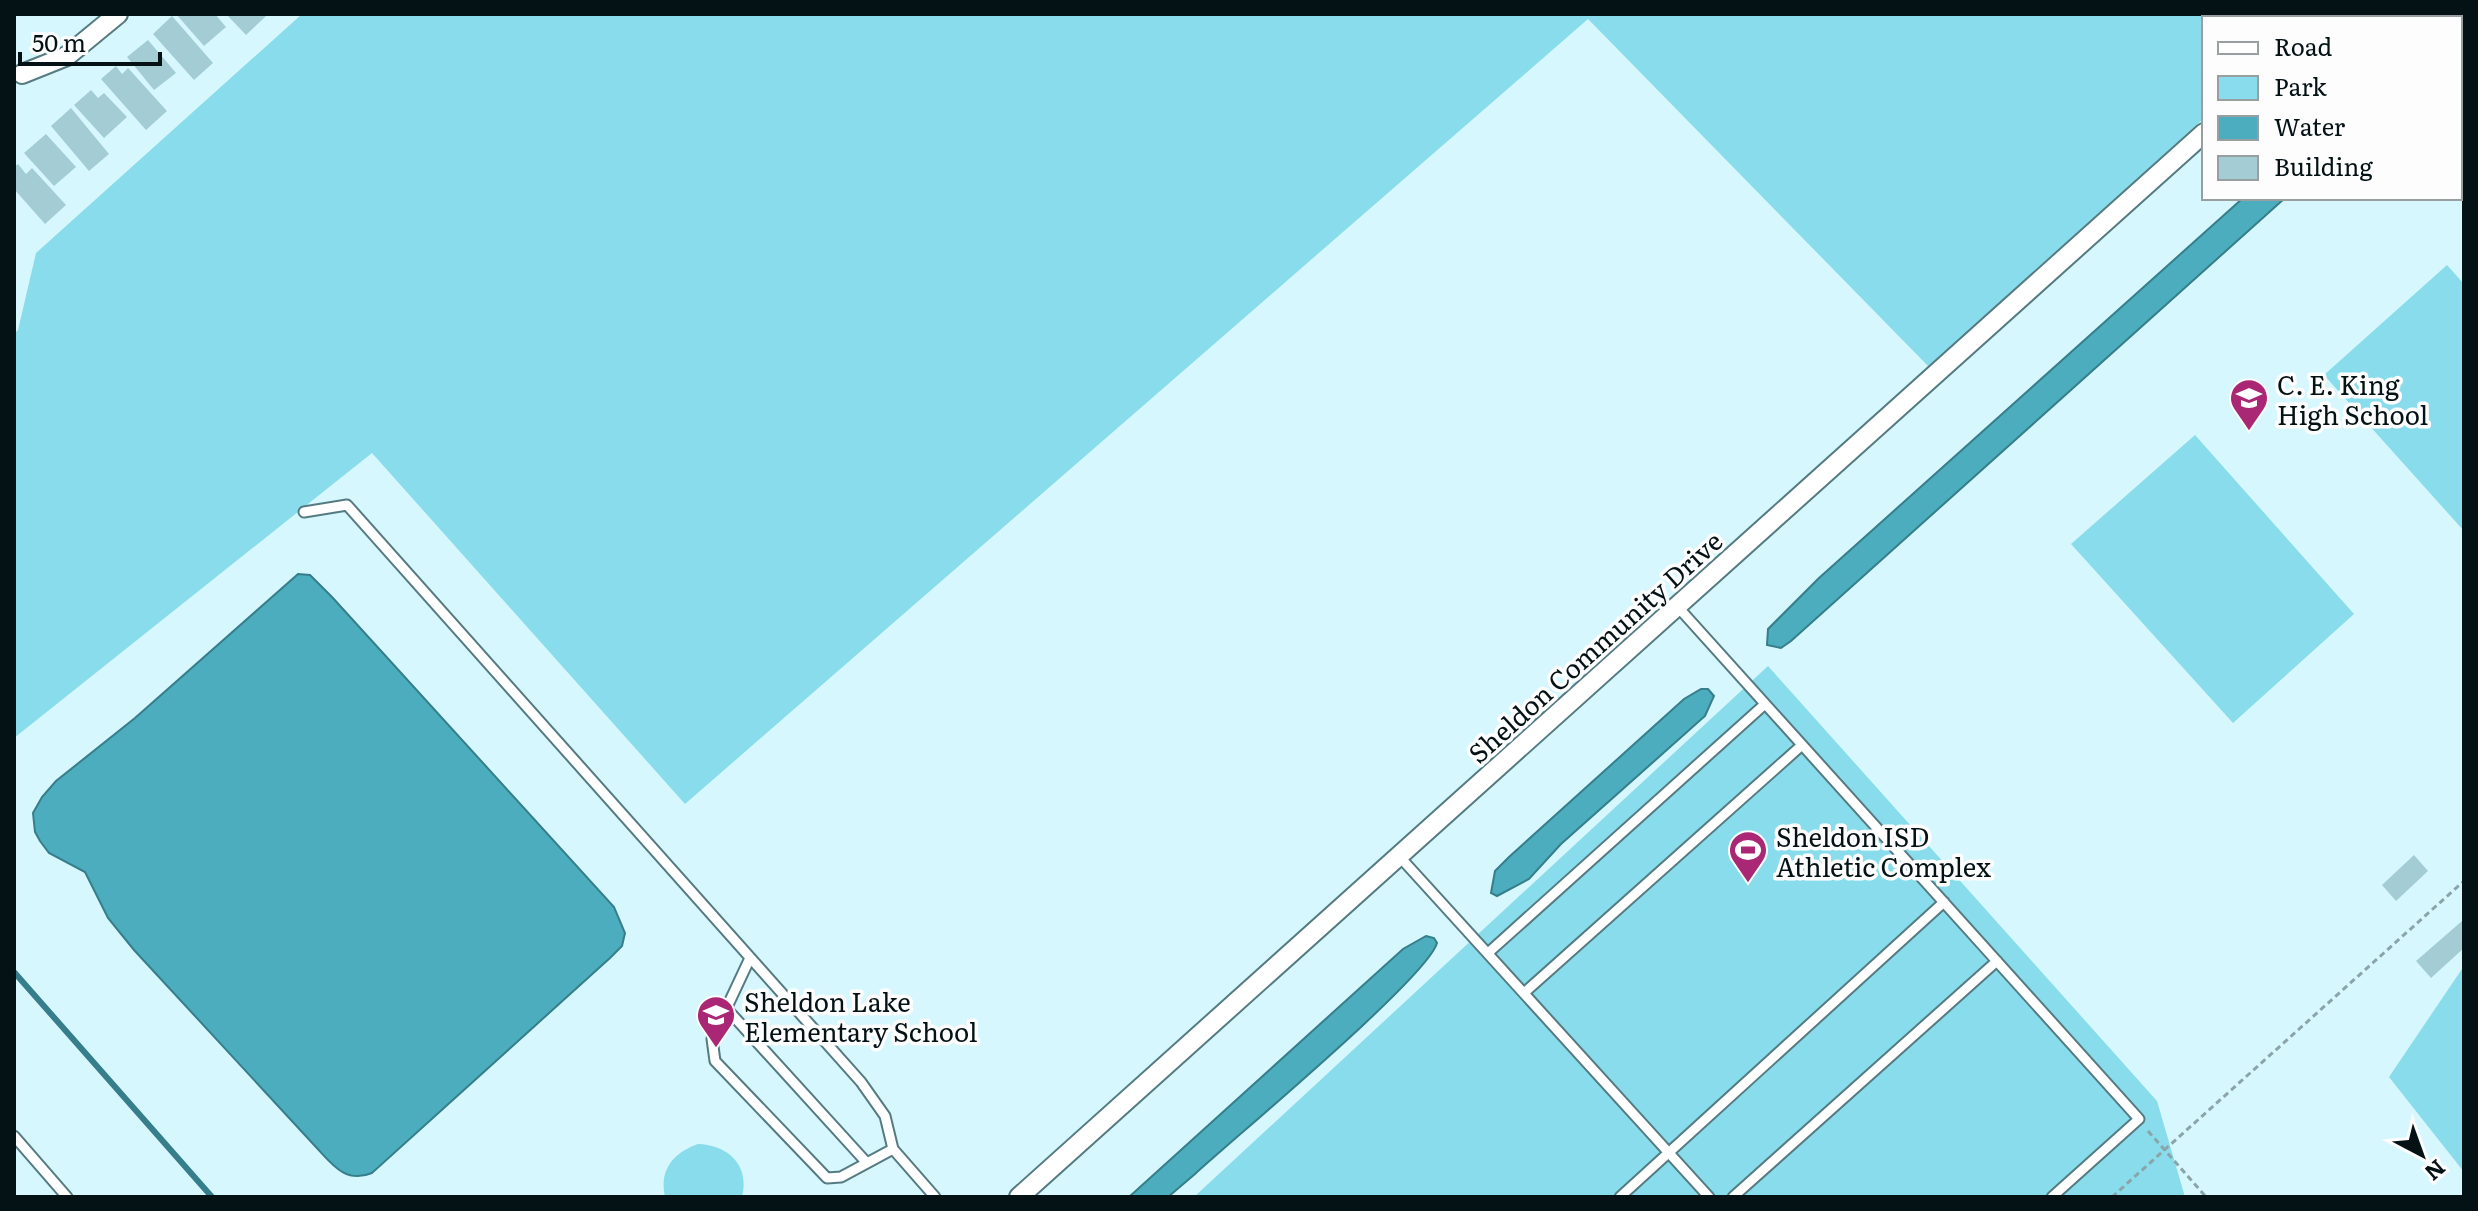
<svg xmlns="http://www.w3.org/2000/svg" width="2478" height="1211" viewBox="0 0 2478 1211" font-family="Literata,serif">
	<rect width="100%" height="100%" fill="#d6f7fd"/>
	<path fill="#89dceb" d="M302 14H2319L2314 18H2204V118L1930 368 1588 19 685 804 372 453 14 738V334L18 330 36 253Z
		M2447 265 2464 284V531L2324 375Z
		M2195 435 2354 614 2233 723 2071 544Z
		M1768 666 2157 1101 2185 1197H1194Z
		M2464 966V1172L2389 1077Z
		M698 1144C728 1145 750 1165 742 1197H665C659 1170 673 1153 698 1144Z"/>
	<path fill="#4badbd" stroke="#367e8b" stroke-width="2" d="M2243 198H2285L1791 641 1781 648 1767 645 1768 629 1819 578Z
		M298 574 310 575 332 597 614 907 625 933 622 946 610 958 372 1173C345 1184 332 1164 315 1146L134 950 108 918 85 872 49 853 40 841 35 832 33 813 42 797 56 781 135 718Z
		M1701 689H1708L1714 696 1705 716 1561 844 1529 879 1497 896 1491 893 1495 871 1509 857 1684 699Z
		M1426 936 1434 938 1437 943C1427 978 1234 1138 1195 1174L1168 1197H1129L1403 949Z"/>
	<g fill="none" stroke-linecap="round" stroke-linejoin="round">
		<path stroke="#367e8b" stroke-width="6" d="M14 972 212 1197"/>
	</g>
	<path fill="#a4ccd4" d="M176 14H215L226 27 204 46Z
		M226 14H264L266 16 246 35Z
		M172 16 213 63 194 80 153 34Z
		M148 40 176 73 154 90 127 57Z
		M116 66 122 74 128 68 167 111 146 130 101 79Z
		M91 90 98 98 104 93 127 117 104 138 74 105Z
		M71 108 109 154 89 171 51 126Z
		M46 134 76 167 54 186 24 153Z
		M18 164 26 174 32 168 66 205 45 224 14 189V167Z
		M2414 855 2428 871 2396 901 2382 885Z
		M2462 921 2464 948 2431 978 2416 961Z"/>
	<g fill="none" stroke-linecap="round" stroke-linejoin="round">
		<defs>
			<path id="service" d="M304 512 347 505 861 1082 885 1116 893 1149 935 1197
				M1677 606 2139 1119 2052 1197
				M1399 856 1709 1197
				M1488 953 1765 704
				M750 958 712 1039 715 1061 827 1178 841 1177 893 1149
				M1524 993 1802 745
				M726 1008 867 1163
				M14 1136 67 1197
				M1620 1197 1944 902
				M1733 1197 1997 961"/>
			<path id="minor" d="M2332 18 2337 14
				M22 74 67 56 118 14
				M1019 1197 2204 133"/>
		</defs>
		<use href="#service" stroke="#557b82" stroke-width="13"/>
		<use href="#minor" stroke="#557b82" stroke-width="22"/>
		<path stroke="#8aa4a9" stroke-width="3" stroke-dasharray="6 4" stroke-linecap="butt" d="M2148 1131 2206 1197
			M2112 1197 2464 881"/>
		<use href="#service" stroke="#fff" stroke-width="9"/>
		<use href="#minor" stroke="#fff" stroke-width="18"/>
	</g>
	<defs>
		<symbol id="school-pin" viewBox="-11 -11 22 30"><path d="M0 17L-7.5 6A9.5 9.5 0 1 1 7.5 6Z" fill="#a92774" stroke="#fdfdfd"/><path d="M0-5L7-2L0 1L-7-2ZM-4 1L0 2.5L4 1V4Q0 6-4 4Z" fill="#fff"/></symbol>
		<symbol id="stadium-pin" viewBox="-11 -11 22 30"><path d="M0 17L-7.5 6A9.5 9.5 0 1 1 7.5 6Z" fill="#a92774" stroke="#fdfdfd"/><path d="M0-5a6.5 5 0 1 0 0 10a6.5 5 0 1 0 0-10ZM-3.5-1.8h7v3.6h-7Z" fill="#fff"/></symbol>
	</defs>
	<g fill-rule="evenodd">
		<use href="#school-pin" x="2227" y="376" width="44" height="60"/>
		<use href="#stadium-pin" x="1726" y="828" width="44" height="60"/>
		<use href="#school-pin" x="694" y="993" width="44" height="60"/>
	</g>
	<g text-anchor="middle" dominant-baseline="central" stroke-width="7" stroke-linejoin="round" paint-order="stroke">
		<g font-size="26" fill="#041215" stroke="#fdfdfd" text-anchor="start">
			<text x="2277" y="383">C. E. King<tspan x="2277" dy="30">High School</tspan></text>
			<text x="1776" y="835">Sheldon ISD<tspan x="1776" dy="30">Athletic Complex</tspan></text>
			<text x="744" y="1000">Sheldon Lake<tspan x="744" dy="30">Elementary School</tspan></text>
		</g>
		<g font-size="26" fill="#041215" stroke="#fdfdfd">
			<text transform="translate(1594 646) rotate(-42)">Sheldon Community Drive</text>
		</g>
	</g>
	<rect width="2478" height="1211" fill="none" stroke="#041215" stroke-width="32"/>
	<rect x="2202" y="16" width="260" height="184" fill="#fdfdfd" stroke="#999fa0" stroke-width="2"/>
	<rect x="2218" y="42" width="40" height="12" fill="#ffffff" stroke="#999fa0" stroke-width="2"/>
	<text x="2274" y="56" font-size="24" fill="#041215">Road</text>
	<rect x="2218" y="76" width="40" height="24" fill="#89dceb" stroke="#999fa0" stroke-width="2"/>
	<text x="2274" y="96" font-size="24" fill="#041215">Park</text>
	<rect x="2218" y="116" width="40" height="24" fill="#4badbd" stroke="#999fa0" stroke-width="2"/>
	<text x="2274" y="136" font-size="24" fill="#041215">Water</text>
	<rect x="2218" y="156" width="40" height="24" fill="#a4ccd4" stroke="#999fa0" stroke-width="2"/>
	<text x="2274" y="176" font-size="24" fill="#041215">Building</text>
	<g transform="translate(2422 1155) rotate(139)" stroke="#fdfdfd" stroke-width="6" paint-order="stroke">
	<path d="M0-6L14 30L0 20L-14 30Z" fill="#041215"/>
	<text y="-12" font-size="22" font-weight="bold" text-anchor="middle" fill="#041215">N</text>
	</g>
	<path d="M20 52v12h140v-12" fill="none" stroke="#041215" stroke-width="4"/>
	<text x="32" y="52" font-size="24" fill="#041215" stroke="#fdfdfd" stroke-width="6" paint-order="stroke">50 m</text>
</svg>
